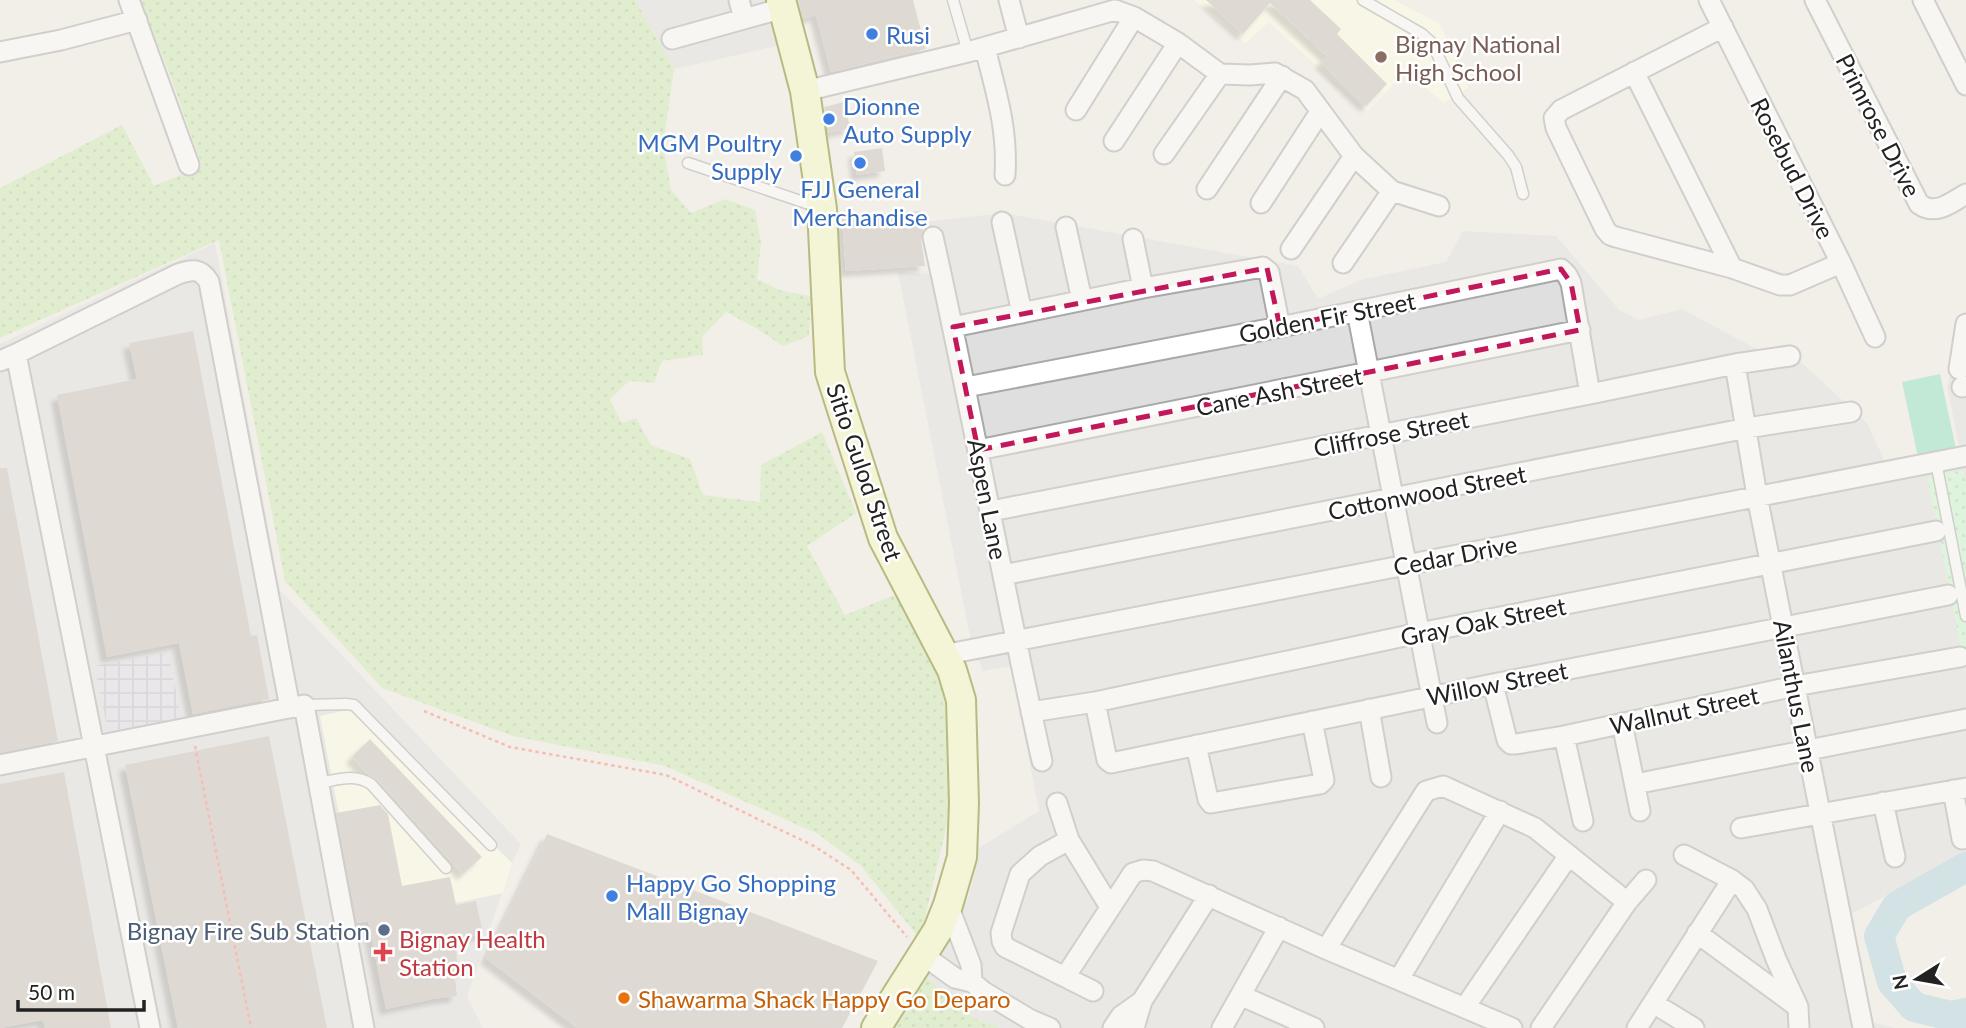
<svg xmlns="http://www.w3.org/2000/svg" width="1966" height="1028" viewBox="0 0 1966 1028" font-family="Lato,sans-serif">
	<defs>
		<pattern id="grass-dots" width="8" height="8" patternUnits="userSpaceOnUse" patternTransform="scale(1.75)"><rect width="8" height="8" fill="#cdebb0"/><path d="M2 2h.1M6 6h.1" fill="none" stroke="#b0c997" stroke-width="1.8" stroke-linecap="round"/></pattern>
		<pattern id="park-dots" width="8" height="8" patternUnits="userSpaceOnUse" patternTransform="scale(1.75)"><rect width="8" height="8" fill="#c8facc"/><path d="M2 2h.1M6 6h.1" fill="none" stroke="#acd6af" stroke-width="1.8" stroke-linecap="round"/></pattern>
		<pattern id="plaza-grid" width="8" height="8" patternUnits="userSpaceOnUse" patternTransform="scale(1.75)"><rect width="8" height="8" fill="#dddde8"/><path d="M0 4h8M4 0v8" fill="none" stroke="#bdbdc7"/></pattern>
		<filter id="shadow"><feDropShadow dx="-6" dy="6" stdDeviation="2" flood-color="#0004"/></filter>
	</defs>
	<rect width="100%" height="100%" fill="#f2efe9"/>
	<path fill="#e0dfdf" d="M635 0H774L786 44 674 69Z
		M1003 213 1298 266 1318 299 1360 280 1446 262 1463 231 1556 236 1619 310 1639 320 1682 309 1766 354 1789 351 1867 423 1886 464 1960 450 1947 386 1966 317V854L1847 916 1866 1021 1896 1028H1001L974 1018 924 975 969 896 977 862V849L1039 811 1011 666 983 671 970 636 898 272 933 274 925 222Z
		M215 243 280 590 521 844 512 863 467 997 483 1028H0V344Z"/>
	<path fill="#ffffe5" d="M1194 0H1394L1440 24 1468 88 1443 103 1407 71 1367 111 1269 22 1245 43Z
		M356 708 512 863 503 893 360 923 320 716Z"/>
	<path fill="url(#grass-dots)" d="M139 0H635L674 69 663 145 671 190 691 213 725 199 755 210 761 243 757 279 782 291 811 296 809 336 783 346 756 328 726 312 702 337 703 355 662 361 654 383 629 381 610 400 622 423 636 418 651 445 690 459 703 495 760 502 761 465 822 432 856 513 807 546 845 615 897 594 953 699 952 803 920 939 861 866 818 834 665 766 513 736 382 688 285 581 219 240 0 338V188L122 125 154 186 202 166 169 72Z
		M924 975 974 1018 1001 1028H891Z"/>
	<path fill="url(#park-dots)" d="M1963 470 1966 479V674L1927 477Z"/>
	<path fill="#88e0be" d="M1940 374 1956 449 1918 457 1902 382Z"/>
	<path fill="#e2e2e2" d="M172 262 178 274 33 345 26 332Z"/>
	<path fill="url(#plaza-grid)" d="M168 652 181 718 108 732 95 666Z"/>
	<g fill="none" stroke-linecap="round" stroke-linejoin="round">
		<path stroke="#aad3df" stroke-width="30" d="M1966 867 1897 906 1879 936 1892 982 1914 1007 1951 1016 1966 1013"/>
	</g>
	<path fill="#c7bfb8" filter="url(#shadow)" d="M798 0H913L926 49 831 72 816 15 803 19Z
		M1206 0H1310L1341 29 1337 34 1387 84 1366 106 1321 62 1327 56 1270 3 1243 34Z
		M844 102 850 128 829 133 824 107Z
		M882 148 885 171 857 175 854 152Z
		M921 211 923 231 921 239 925 266 846 271 842 217Z
		M193 331 251 636 257 635 269 699 193 714 179 643 107 657 57 395 137 379 129 343Z
		M0 468H7L58 741 0 753Z
		M269 736 327 1028H178L125 765Z
		M370 739 482 857 463 874 377 779 368 774 352 757Z
		M64 772 111 1028H45L43 1020 0 1028V784Z
		M380 805 388 814 402 886 450 877 456 905 476 901 483 934 455 940 459 978 455 979 457 996 433 999 386 1009 368 921 357 923 336 813Z
		M547 834 878 961 842 1028H577L486 958Z"/>
	<g fill="none" stroke-linecap="round" stroke-linejoin="round">
		<defs>
			<path id="service" d="M953 0 968 52
				M1363 0 1422 34 1432 43 1458 98 1508 155 1516 167 1523 194
				M688 163 818 207
				M1936 462 1966 616
				M304 705 346 704 354 705 491 845
				M319 783C337 780 354 773 371 784L446 868"/>
			<path id="minor" d="M129 0 189 165
				M739 0 744 19
				M1009 0 1019 38
				M1709 0 1841 263 1875 337
				M1815 0 1919 204C1936 216 1950 203 1966 194
				M1923 0 1966 85
				M1723 27 1561 110 1554 118 1556 128 1605 229 1610 235 1616 237 1732 268 1780 285H1790L1841 263
				M672 39 769 12
				M985 48C996 92 1008 129 1005 175
				M0 52 61 40 137 20
				M1634 72 1732 268
				M805 91 968 52 1115 10 1134 17 1178 43 1220 74 1250 75 1275 73 1305 90 1354 156 1392 191 1439 206
				M1076 110 1134 17
				M1114 141 1178 43
				M1164 154 1220 74
				M1207 189 1282 76
				M1261 203 1320 112
				M1002 222 1022 313
				M1066 227 1082 300
				M933 237C972 411 1003 587 1042 761
				M1133 239 1143 288
				M1291 249 1354 156
				M1343 263 1392 191
				M1357 311 1437 723
				M953 327 1143 288 1263 267 1269 272 1280 327
				M16 354 178 274C192 269 201 268 209 282L290 708
				M0 361 16 354 150 1028
				M1735 364 1757 496 1863 1028
				M1959 369 1966 324
				M966 387 1280 327 1561 269 1567 275 1571 283 1590 394
				M1962 387 1966 386
				M978 450 1580 330
				M991 511 1590 394 1735 364 1790 356
				M1003 575 1747 428 1851 412
				M943 655 1966 456
				M1493 684 1507 740 1511 744H1516L1564 736 1795 686 1960 657
				M1095 702 1107 760 1111 763 1493 684 1948 595
				M1369 709 1381 777
				M1031 712 1095 702 1419 633 1936 531
				M1622 723 1640 811
				M1564 736 1583 821
				M1196 745 1208 799 1211 803 1320 784 1324 780 1312 721
				M0 765 304 705 364 1028
				M1635 784 1966 719
				M1953 790 1962 839
				M1883 802 1895 857
				M1057 803 1069 840 1110 907
				M1741 828 1966 788
				M1069 840 1040 856 1020 874 1001 933 1002 941 1005 947 1093 991
				M1684 855 1732 880 1744 889 1757 909 1776 959 1798 1007 1799 1028
				M948 905 971 965 972 982
				M1697 933 1795 1005
				M1326 949 1426 791 1443 786 1535 828 1627 902
				M923 955 955 978 972 982 984 992 1029 1019 1050 1028
				M1065 977 1133 873 1143 870 1153 871 1326 949 1512 1028
				M1399 979 1500 811
				M1242 996 1314 1028
				M1142 1001 1209 895
				M1653 1003 1694 1028
				M1465 1007 1569 855
				M1113 1028 1121 1016 1142 1001 1134 1028
				M1222 1028 1279 927
				M1541 1028 1627 902 1646 880
				M1637 1028 1732 880"/>
			<path id="secondary" d="M781 0 805 91 822 209 830 372 883 538 952 670 961 700 964 803 962 857 948 905 938 930 876 1028"/>
		</defs>
		<use href="#service" stroke="#a9a9a9" stroke-width="13"/>
		<use href="#minor" stroke="#a9a9a9" stroke-width="23"/>
		<use href="#secondary" stroke="#707d05" stroke-width="32"/>
		<path stroke="#fa8072" stroke-width="2.5" stroke-dasharray="3.5 3.5" stroke-linecap="butt" d="M424 711 510 747 666 775 814 846 851 870 907 937
			M195 746 251 1028"/>
		<use href="#service" stroke="#fff" stroke-width="10"/>
		<use href="#minor" stroke="#fff" stroke-width="19"/>
		<use href="#secondary" stroke="#f7fabf" stroke-width="28"/>
	</g>
	<path d="M0 0H1966V1028H0ZM1267 268 1280 327 1561 269 1571 283 1580 330 978 450 953 327Z" fill="#f2efe9" fill-opacity=".55" fill-rule="evenodd"/>
	<path fill="none" stroke="#c2185b" stroke-width="5" stroke-dasharray="14 9" stroke-linejoin="round" d="M1267 268 1280 327 1561 269 1571 283 1580 330 978 450 953 327Z"/>
	<g fill="#3f7fe0" stroke="#fff" stroke-width="2.5">
		<circle cx="872" cy="34" r="7"/>
		<circle cx="829" cy="119" r="7"/>
		<circle cx="796" cy="156" r="7"/>
		<circle cx="860" cy="163" r="7"/>
		<circle cx="612" cy="896" r="7"/>
	</g>
	<circle fill="#8d6e63" stroke="#fff" stroke-width="2.5" cx="1381" cy="57" r="7"/>
	<circle fill="#5c6f8a" stroke="#fff" stroke-width="2.5" cx="384" cy="930" r="7"/>
	<path fill="#e0444e" stroke="#fff" stroke-width="2.5" d="M379.5 941.5h7v7h7v7h-7v7h-7v-7h-7v-7h7z"/>
	<circle fill="#e8710a" stroke="#fff" stroke-width="2.5" cx="624" cy="998" r="7"/>
	<g text-anchor="middle" dominant-baseline="central" stroke-width="5" stroke-linejoin="round" paint-order="stroke">
		<g font-size="24" fill="#366cbe" stroke="#fff" text-anchor="start">
			<text x="886" y="34">Rusi</text>
			<text x="843" y="105">Dionne<tspan x="843" dy="28">Auto Supply</tspan></text>
			<text x="782" y="142" text-anchor="end">MGM Poultry<tspan x="782" dy="28">Supply</tspan></text>
			<text x="860" y="188" text-anchor="middle">FJJ General<tspan x="860" dy="28">Merchandise</tspan></text>
			<text x="626" y="882">Happy Go Shopping<tspan x="626" dy="28">Mall Bignay</tspan></text>
		</g>
		<g font-size="24" fill="#785e54" stroke="#fff" text-anchor="start">
			<text x="1395" y="43">Bignay National<tspan x="1395" dy="28">High School</tspan></text>
		</g>
		<g font-size="24" fill="#222" stroke="#fff">
			<text transform="translate(1879 125) rotate(63)">Primrose Drive</text>
			<text transform="translate(1793 168) rotate(63)">Rosebud Drive</text>
			<text transform="translate(1327 317) rotate(-11)">Golden Fir Street</text>
			<text transform="translate(1279 391) rotate(-11)">Cane Ash Street</text>
			<text transform="translate(1391 433) rotate(-11)">Cliffrose Street</text>
			<text transform="translate(865 472) rotate(71)">Sitio Gulod Street</text>
			<text transform="translate(1427 492) rotate(-11)">Cottonwood Street</text>
			<text transform="translate(988 499) rotate(79)">Aspen Lane</text>
			<text transform="translate(1455 555) rotate(-11)">Cedar Drive</text>
			<text transform="translate(1483 621) rotate(-11)">Gray Oak Street</text>
			<text transform="translate(1497 683) rotate(-11)">Willow Street</text>
			<text transform="translate(1797 696) rotate(79)">Ailanthus Lane</text>
			<text transform="translate(1684 710) rotate(-12)">Wallnut Street</text>
		</g>
		<g font-size="24" fill="#4e5e75" stroke="#fff" text-anchor="end">
			<text x="370" y="930">Bignay Fire Sub Station</text>
		</g>
		<g font-size="24" fill="#be3a42" stroke="#fff" text-anchor="start">
			<text x="399" y="938">Bignay Health<tspan x="399" dy="28">Station</tspan></text>
		</g>
		<g font-size="24" fill="#c56008" stroke="#fff" text-anchor="start">
			<text x="638" y="998">Shawarma Shack Happy Go Deparo</text>
		</g>
	</g>
	<g transform="translate(1917 979) rotate(259)" stroke="#ffffff" stroke-width="5" paint-order="stroke">
	<path d="M0-5L12 26L0 18L-12 26Z" fill="#222222"/>
	<text y="-10" font-size="19" font-weight="bold" text-anchor="middle" fill="#222222">N</text>
	</g>
	<path d="M18 1000v10h126v-10" fill="none" stroke="#222222" stroke-width="3.5"/>
	<text x="28" y="1000" font-size="21" fill="#222222" stroke="#ffffff" stroke-width="5" paint-order="stroke">50 m</text>
</svg>
